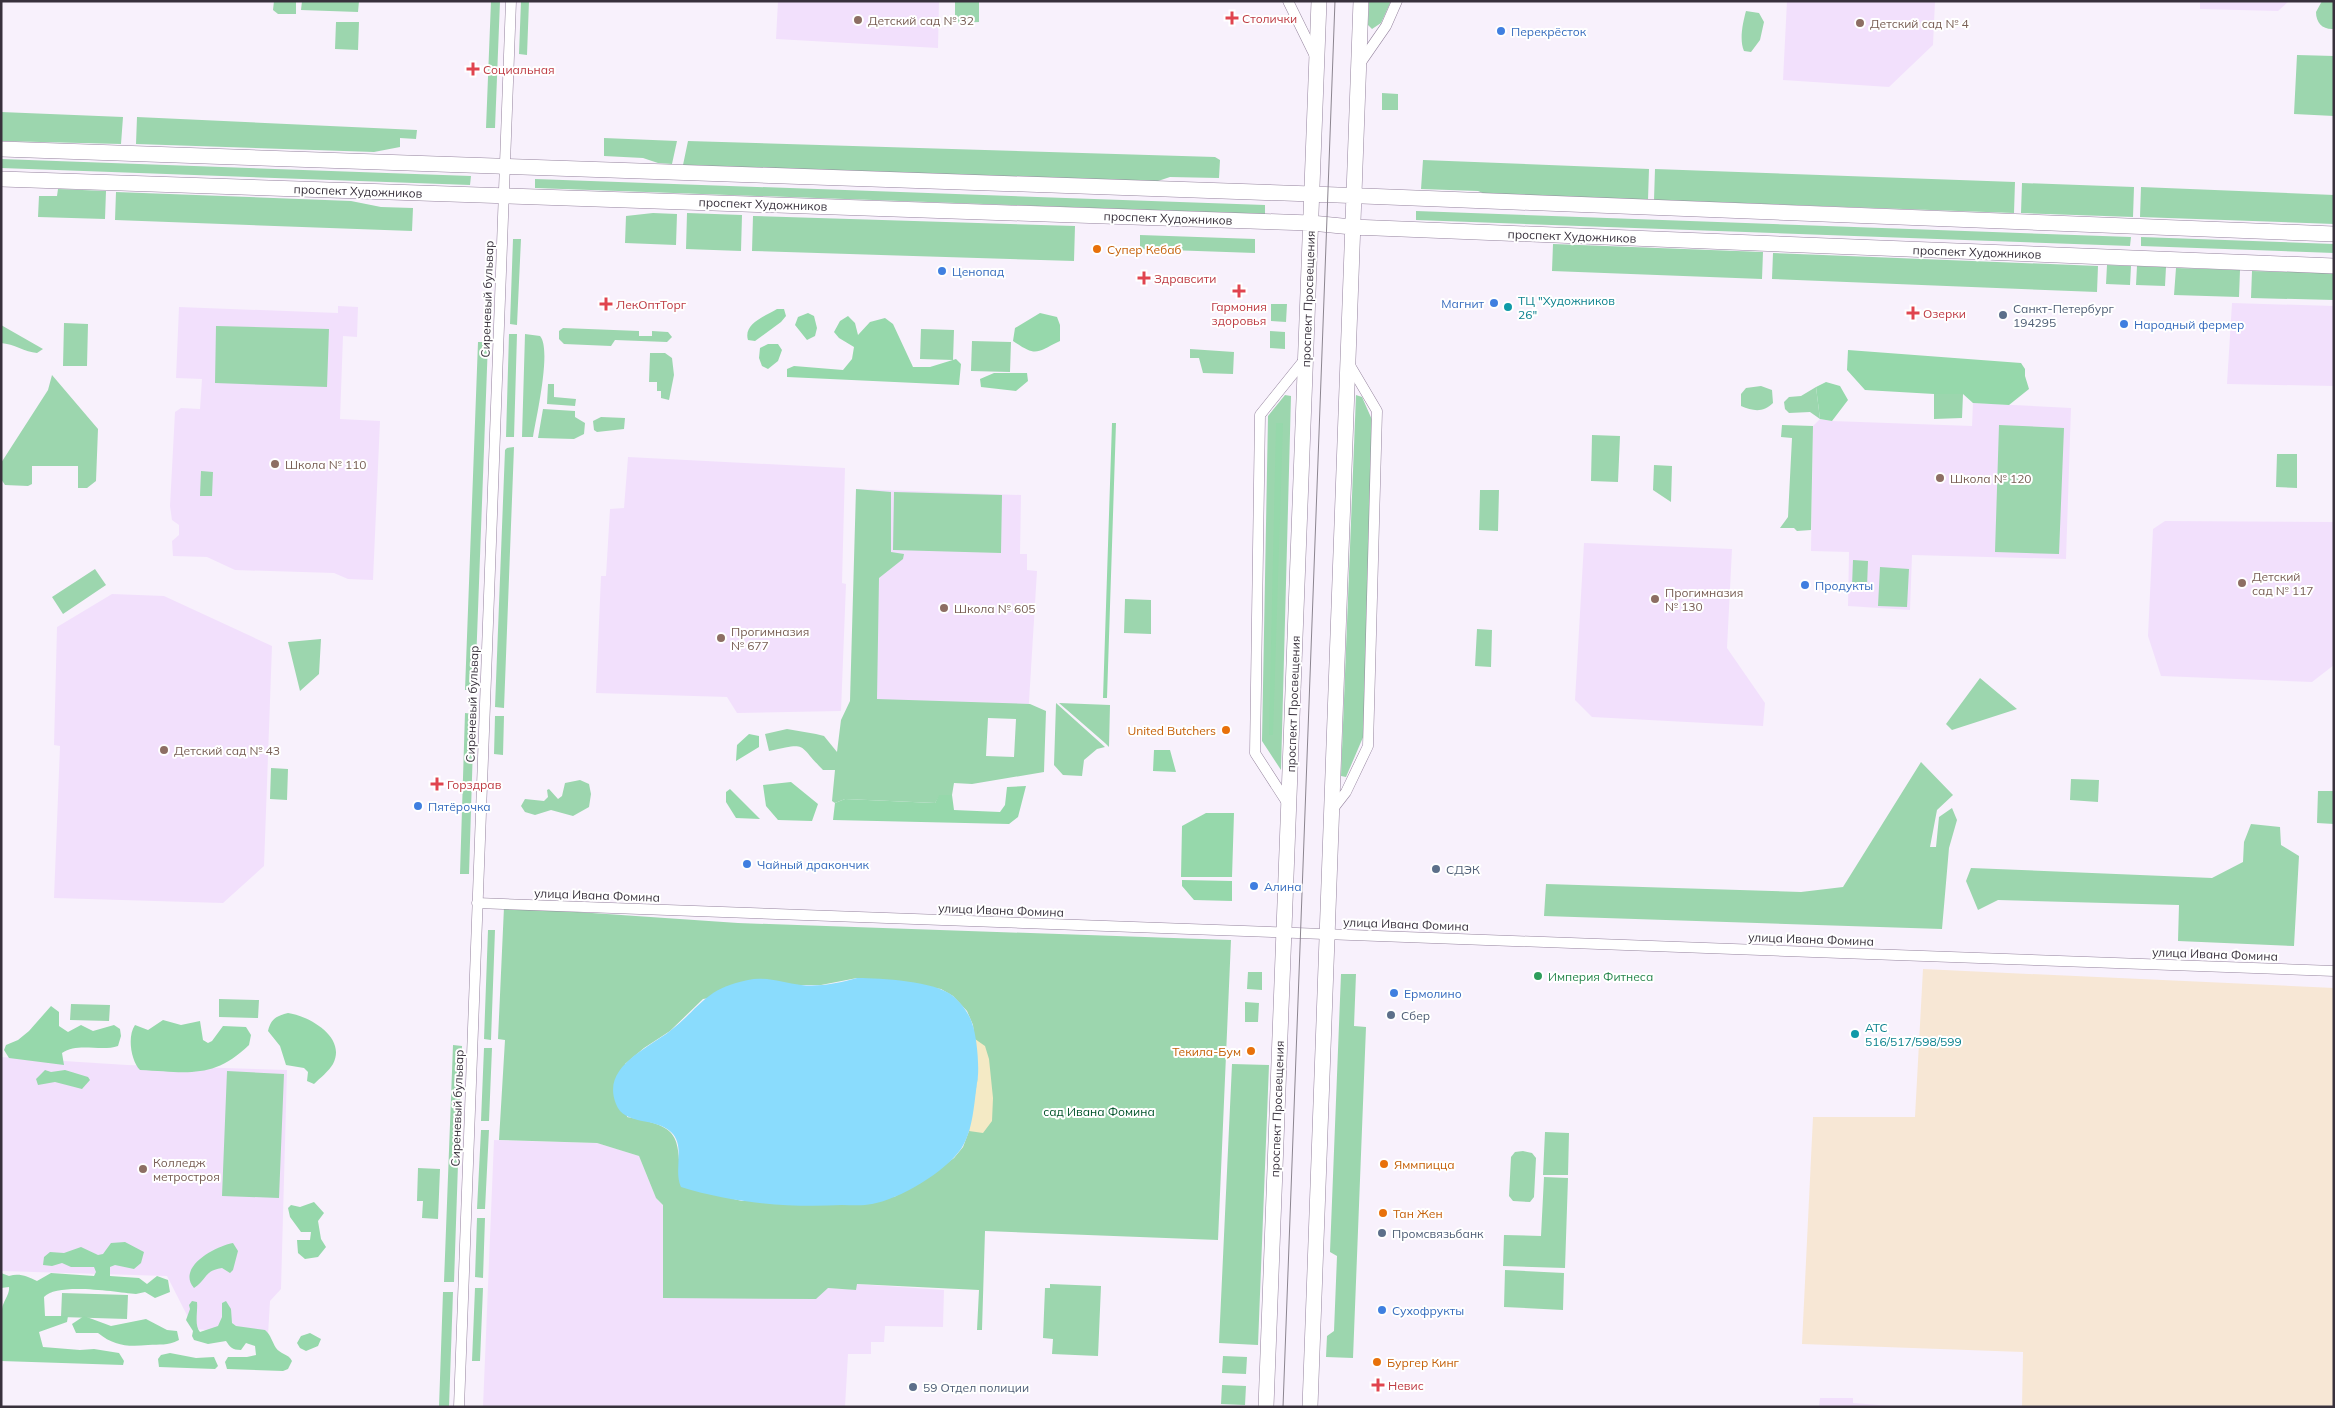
<svg xmlns="http://www.w3.org/2000/svg" width="2335" height="1408" viewBox="0 0 2335 1408" font-family="Mulish,sans-serif">
	<rect width="100%" height="100%" fill="#f8f1fc"/>
	<path fill="#f2e0fc" d="M778 1H939L938 48 776 39Z
		M1787 1H1935L1933 45 1889 87 1783 80Z
		M2200 1H2289L2278 11 2200 9Z
		M2232 303 2334 306V386L2227 384Z
		M338 306 358 307 357 337 343 336 340 419 380 421 373 580 348 579 334 573 235 570 207 557 173 556 172 541 179 535V525L172 520 170 506 175 412 181 408 200 409 202 379 176 378 179 307 338 313Z
		M1973 403 2071 408 2066 559 1912 555 1910 610 1848 606 1849 552 1811 551 1813 426 1820 419 1832 421 1972 426Z
		M628 457 845 468 842 583 846 584 841 711 737 713 727 697 596 693 601 576H606L610 509 624 508Z
		M856 489 1021 495 1020 554H1027V570L1037 571 1028 718 866 715Z
		M2165 521 2333 522 2334 665 2312 682 2161 676 2148 636 2153 529Z
		M1584 543 1732 549 1727 648 1765 703 1763 726 1592 717 1575 700Z
		M112 594 164 596 272 646 264 866 223 903 54 898 60 746 54 745 57 627Z
		M1 1057 127 1065 287 1070 281 1289 270 1301 268 1335 194 1329 167 1276 1 1271Z
		M494 1140 597 1143 639 1156 656 1198 663 1205V1298L828 1288 856 1289V1284L944 1290 943 1327 885 1326 884 1342H871V1354H848L845 1407H483Z
		M1820 1398H1853V1403L1904 1407H1819Z"/>
	<path fill="#f7e7d5" d="M1923 969 2334 988V1407H2022L2023 1352 1802 1344 1813 1117H1915Z"/>
	<path fill="#9cd6ae" fill-rule="evenodd" d="M274 1H296V14H278L273 10Z
		M302 1H359L358 12 301 10Z
		M491 1H500L495 128H486Z
		M521 1H529L527 55 519 54Z
		M955 1H979V22L955 23Z
		M1369 1H1391L1381 23 1372 29 1368 25Z
		M2322 1H2334V29C2323 30 2316 23 2316 12Z
		M1746 11 1759 13 1764 22 1760 40 1751 52 1744 51C1739 40 1743 22 1746 11Z
		M336 22H359L358 50 335 49Z
		M2297 55 2334 56V116L2294 114Z
		M1382 93 1398 94V110H1382Z
		M1 112 123 117 121 144 1 141Z
		M137 117 417 130 416 139 400 138V147L374 152 136 144Z
		M604 138 677 141 672 164 658 163 643 158 604 156Z
		M688 141 1215 157 1220 160 1219 178 1170 177 1155 182 683 165Z
		M1 159 471 176 470 185 1 168Z
		M1423 160 1649 169 1648 200 1485 194 1478 191 1421 189Z
		M1655 169 2015 182 2014 213 1654 200Z
		M535 179 1265 205V214L535 188Z
		M2022 183 2134 187 2133 217 2021 213Z
		M2141 187 2334 195V224L2140 217Z
		M58 189 106 191 105 219 38 217 39 196H57Z
		M116 192 351 201 381 207 413 208 412 231 115 220Z
		M1416 211 2131 237 2130 246 1416 220Z
		M653 213 677 214 676 245 625 243 626 216Z
		M687 213 742 215 741 251 686 249Z
		M753 216 1075 226 1074 261 752 251Z
		M1140 235 1255 239V253L1140 249Z
		M2141 237 2334 244V253L2141 246Z
		M513 239H521L517 325 510 324Z
		M1553 244 1763 252 1762 279 1552 271Z
		M1773 253 2098 266 2097 292 1772 279Z
		M2107 265 2131 266 2130 285 2106 284Z
		M2137 266 2166 267 2165 286 2136 285Z
		M2176 268 2240 270 2239 297 2174 295Z
		M2252 271 2334 273V300L2251 298Z
		M1271 304H1287L1286 322 1271 321Z
		M64 323 88 324 87 366H63Z
		M1 325 43 349 37 353C25 352 14 344 1 343Z
		M216 326 329 329 327 387 215 383Z
		M563 328 639 331V336H652V331L668 332 672 337 667 342 615 340 611 346 564 344 559 339V331Z
		M921 329 954 330 953 360 920 359Z
		M1270 331 1285 332V349L1270 348Z
		M509 334H517L514 437H506Z
		M525 334 540 336C552 349 536 418 533 437H522Z
		M972 341 1011 342 1010 372 971 371Z
		M478 342H488L475 690H465Z
		M1190 349 1234 352 1233 374 1203 373 1199 358H1190Z
		M650 353H665L672 358 674 375 669 400 661 398V391H657V382H649Z
		M52 375 98 429 96 481 87 488H78V466H32V484L28 486 5 485 1 479V463L48 390Z
		M548 384H554V397L576 399 575 406 547 404Z
		M1761 386 1772 390 1773 403C1763 413 1753 411 1741 406V394L1746 388Z
		M1816 387 1820 419 1810 412 1789 413 1785 409 1784 402 1789 397 1801 396Z
		M1934 394H1963L1962 418 1934 419Z
		M1285 395 1291 396 1281 770 1262 741 1268 416Z
		M1356 395 1362 397 1373 422 1364 735 1346 777 1341 776Z
		M543 409 575 411V417L585 423 584 434 574 439 538 438Z
		M601 417 625 418 624 429 597 432 594 430 593 421Z
		M1782 425 1813 426 1811 530 1797 531 1794 528H1780L1788 517 1792 438 1781 437Z
		M1999 425 2064 428 2059 554 1995 552Z
		M1592 435 1620 436 1618 482 1591 481Z
		M514 447 504 708 495 707 505 450 507 448Z
		M2277 454H2297V488L2276 487Z
		M1654 465 1672 466 1671 502 1653 490Z
		M201 471 213 472 212 496H200Z
		M856 489 891 492V552L904 554 903 559 879 578 877 699 1030 704 1046 711 1044 772 972 784 954 783 952 795H940L935 803 845 799 835 803 832 801 835 770H823C797 744 809 742 769 751L765 734 787 729 816 734 824 736 837 752 841 720 850 701ZM988 718 1016 719 1014 757 986 756Z
		M1480 490H1499L1498 531 1479 530Z
		M894 492 1002 495 1001 553 893 550Z
		M1853 560 1868 561 1867 587 1852 586Z
		M1880 567 1909 569 1907 607 1878 606Z
		M95 569 106 585 63 614 52 597Z
		M1125 599 1151 600V634L1124 633Z
		M1477 629 1492 630 1491 667 1475 666Z
		M321 639 319 674 300 691 288 642Z
		M1980 678 2017 709 1952 730 1946 724Z
		M1056 703 1105 747 1097 749 1084 760 1082 776 1063 775 1054 765Z
		M1059 703 1110 705 1109 747 1105 743Z
		M465 713 474 714 469 874H460Z
		M495 716H504L503 755 494 754Z
		M1921 762 1953 795 1937 810 1930 847H1936L1939 817 1952 808 1957 820 1949 848 1942 929 1544 916 1546 884 1801 892 1843 887Z
		M271 768 288 769 287 800 270 799Z
		M2071 779 2099 780 2098 802 2070 800Z
		M580 780 589 784 591 794 589 807 573 816 551 810 535 815 525 812 521 806 525 799 544 801 548 797 547 790 549 789 558 799 562 796 565 783Z
		M2318 791H2334V824L2317 823Z
		M2251 824 2280 827 2281 845 2299 856 2294 946 2178 941 2179 905 1998 900 1978 910 1966 881 1971 868 2212 878 2243 862 2244 842Z
		M504 907 738 923 1231 940 1218 1240 985 1231 982 1330H977L979 1290 857 1284 856 1290 828 1288 816 1299 663 1298V1205L656 1198 639 1156 597 1143 499 1140 505 1040 498 1039ZM857 978 941 989 953 996 967 1011 973 1025 978 1076 969 1131 963 1147 954 1158 919 1183 894 1197 742 1201 681 1186C677 1135 683 1127 627 1117L625 1064 644 1048 670 1031 703 999 802 985H821Z
		M488 930H495L491 1040 484 1039Z
		M1248 972H1262V990L1247 989Z
		M1341 974H1356L1354 1026 1366 1027 1353 1358 1326 1357 1327 1336 1334 1331 1337 1256 1330 1252Z
		M219 999 259 1000 258 1018 219 1017Z
		M1245 1002 1259 1003 1258 1022H1245Z
		M71 1004 110 1005 109 1021 70 1020Z
		M453 1045 462 1046 454 1282H444Z
		M484 1048H492L489 1121H481Z
		M1232 1064 1269 1065 1258 1345 1219 1343Z
		M227 1071 284 1074 279 1198 222 1196Z
		M481 1130H489L485 1209H477Z
		M1545 1132 1569 1133 1568 1175H1543Z
		M1523 1151 1532 1153 1536 1158 1534 1197 1530 1202 1513 1201 1509 1196 1511 1157 1515 1152Z
		M418 1168 440 1169 438 1219 422 1218 423 1201H417Z
		M1544 1177 1568 1178 1565 1268 1503 1266 1504 1235 1541 1236Z
		M477 1218H485L483 1278 475 1277Z
		M1505 1270 1564 1273 1563 1310 1504 1307Z
		M1050 1284 1101 1286 1098 1356 1052 1354 1053 1339 1043 1338 1045 1288H1050Z
		M475 1288H483L480 1361H472Z
		M443 1292H453L449 1407H439Z
		M62 1293 128 1295 127 1319 61 1317Z
		M1223 1356 1247 1357 1246 1374 1222 1373Z
		M1222 1385 1246 1386 1245 1405 1221 1404Z"/>
	<path fill="#96d8ab" d="M777 309H784L786 316 781 322 755 341 748 340C743 324 765 316 777 309Z
		M808 313 814 316 817 328 815 336 807 340 795 325 798 317Z
		M1040 313 1057 317 1060 325V341C1035 353 1037 357 1013 341L1015 328Z
		M848 316 855 323 858 335 870 322 885 318 893 324 913 367H930L956 359 961 364 959 385 787 377V369L794 366 843 370 852 359 854 347 839 338 834 332 840 321Z
		M768 344H778L782 350 778 361 768 369 762 366 759 358 760 348Z
		M1848 350 2021 363 2025 369V376L2029 389 2009 405 1973 403 1963 394H1934L1865 390 1847 370Z
		M994 373H1027L1028 381 1016 391 981 387 980 379Z
		M1826 382 1840 386 1848 400 1832 421 1820 419 1816 387Z
		M1112 423H1116L1107 698H1103Z
		M1276 423H1283L1273 735H1269Z
		M749 734 759 736V747L736 761 737 745Z
		M1154 750H1170L1176 772 1153 771Z
		M791 782 818 804 812 821 778 820 766 806 763 785Z
		M1026 786 1018 817 1009 824 833 820 835 803 845 799 935 803 939 795H952L954 810 1000 812 1005 805 1007 787Z
		M730 789 760 819 736 818 726 802V792Z
		M1206 813H1234L1232 877H1181L1182 826Z
		M1182 880 1232 881V901L1194 900 1182 886Z
		M51 1006 59 1012V1026L68 1032 81 1025 93 1031 114 1025 120 1029 121 1036 118 1046C101 1052 78 1042 62 1053L64 1065 9 1058 4 1050 6 1045 18 1040 29 1031Z
		M288 1013C309 1016 347 1037 333 1064 329 1071 320 1078 314 1084L307 1081 308 1072 304 1068 286 1065 280 1046 268 1031C271 1019 276 1016 288 1013Z
		M163 1020 181 1025 200 1021 203 1040 208 1043 212 1041 223 1026 246 1027 251 1035 249 1045C213 1080 186 1072 140 1070 131 1061 127 1036 135 1025L148 1030Z
		M45 1070 51 1072 65 1070 88 1077 90 1080 82 1089 55 1082 38 1085 36 1079Z
		M314 1202 324 1213 318 1221 321 1239 326 1247 318 1257 305 1259 298 1253 297 1240H310L311 1232H301L290 1217 288 1208 291 1205 300 1207Z
		M125 1242 144 1252 141 1263 134 1269 115 1265 110 1267V1276L139 1278 147 1284 157 1276 168 1280 170 1292 155 1298 145 1292 136 1294C116 1292 57 1282 44 1297L45 1316H68L67 1322 39 1332 43 1347 80 1350 94 1349 119 1353 124 1361 123 1365 1 1361C1 1344 0 1325 2 1309 3 1301 10 1294 9 1287L1 1288V1273L9 1276C19 1273 27 1276 37 1281L51 1273 94 1276 96 1272 94 1267H71L62 1263 52 1266 43 1265 44 1257 50 1252 64 1253 81 1247 98 1255 103 1254 111 1243Z
		M233 1243 238 1251 233 1270 230 1273 222 1268C203 1271 208 1279 194 1288 176 1267 216 1246 233 1243Z
		M192 1301 197 1302C198 1311 194 1326 200 1332L218 1326 222 1317V1303L226 1301 231 1309 232 1323 236 1326 265 1330C271 1335 272 1342 276 1348 280 1354 289 1354 292 1361L288 1369 283 1371 227 1369 225 1362 228 1357H247L256 1355 255 1346 246 1343 241 1350C232 1350 230 1347 226 1341L208 1344 194 1340 192 1336 193 1331 186 1320 190 1309 189 1305Z
		M84 1316 111 1326 146 1319 167 1330 177 1331 179 1340C167 1346 160 1344 148 1345 128 1347 114 1346 98 1333H76L72 1324Z
		M310 1333 321 1339 318 1346 306 1351 300 1348 297 1343 301 1336Z
		M170 1353 196 1358 214 1357 218 1366 215 1369 159 1367 158 1359 161 1355Z"/>
	<path fill="#f4eac5" d="M975 1039 985 1046 989 1059 993 1098 992 1121 983 1133 969 1131 978 1076Z"/>
	<path fill="#8adcfd" d="M857 978C881 978 935 981 953 996 961 1003 969 1013 972 1023 977 1036 980 1070 977 1083 974 1104 973 1131 961 1149 945 1172 900 1199 872 1204 863 1206 852 1205 842 1205 789 1208 732 1203 681 1187 673 1170 686 1146 671 1132 656 1117 624 1126 616 1104 601 1067 647 1049 670 1031 701 1007 704 989 748 980 765 976 784 983 801 985 820 987 839 983 857 978Z"/>
	<g fill="none" stroke-linecap="round" stroke-linejoin="round">
		<defs>
			<path id="street" d="M1288 1 1315 56
				M1359 65 1386 26 1397 1
				M1288 804 1255 753 1260 415 1305 359
				M1332 810 1346 792 1368 746 1377 411 1348 362
				M477 903 2334 971
				M459 1407 511 1"/>
			<path id="secondary" d="M1 149 1312 194 2334 234
				M1 179 1311 223 1352 227 2334 266
				M1266 1407 1319 1
				M1310 1407 1361 1"/>
		</defs>
		<use href="#street" stroke="#95849e" stroke-width="11"/>
		<use href="#secondary" stroke="#95849e" stroke-width="16"/>
		<use href="#street" stroke="#fff" stroke-width="10"/>
		<use href="#secondary" stroke="#fff" stroke-width="15"/>
		<path stroke="#8c8590" stroke-width="1" d="M1283 1407 1335 1"/>
	</g>
	<g fill="#e0444e" stroke="#fff" stroke-width="2">
		<path d="M1229.5 10.5h5v5h5v5h-5v5h-5v-5h-5v-5h5z"/>
		<path d="M470.5 61.5h5v5h5v5h-5v5h-5v-5h-5v-5h5z"/>
		<path d="M1141.5 270.5h5v5h5v5h-5v5h-5v-5h-5v-5h5z"/>
		<path d="M1236.5 283.5h5v5h5v5h-5v5h-5v-5h-5v-5h5z"/>
		<path d="M603.5 296.5h5v5h5v5h-5v5h-5v-5h-5v-5h5z"/>
		<path d="M1910.5 305.5h5v5h5v5h-5v5h-5v-5h-5v-5h5z"/>
		<path d="M434.5 776.5h5v5h5v5h-5v5h-5v-5h-5v-5h5z"/>
		<path d="M1375.5 1377.5h5v5h5v5h-5v5h-5v-5h-5v-5h5z"/>
	</g>
	<g fill="#8d6e63" stroke="#fff" stroke-width="2">
		<circle cx="858" cy="20" r="5"/>
		<circle cx="1860" cy="23" r="5"/>
		<circle cx="275" cy="464" r="5"/>
		<circle cx="1940" cy="478" r="5"/>
		<circle cx="2242" cy="583" r="5"/>
		<circle cx="1655" cy="599" r="5"/>
		<circle cx="944" cy="608" r="5"/>
		<circle cx="721" cy="638" r="5"/>
		<circle cx="164" cy="750" r="5"/>
		<circle cx="143" cy="1169" r="5"/>
	</g>
	<g fill="#3f7fe0" stroke="#fff" stroke-width="2">
		<circle cx="1501" cy="31" r="5"/>
		<circle cx="942" cy="271" r="5"/>
		<circle cx="1494" cy="303" r="5"/>
		<circle cx="2124" cy="324" r="5"/>
		<circle cx="1805" cy="585" r="5"/>
		<circle cx="418" cy="806" r="5"/>
		<circle cx="747" cy="864" r="5"/>
		<circle cx="1254" cy="886" r="5"/>
		<circle cx="1394" cy="993" r="5"/>
		<circle cx="1382" cy="1310" r="5"/>
	</g>
	<g fill="#e8710a" stroke="#fff" stroke-width="2">
		<circle cx="1097" cy="249" r="5"/>
		<circle cx="1226" cy="730" r="5"/>
		<circle cx="1251" cy="1051" r="5"/>
		<circle cx="1384" cy="1164" r="5"/>
		<circle cx="1383" cy="1213" r="5"/>
		<circle cx="1377" cy="1362" r="5"/>
	</g>
	<g fill="#0f9aa8" stroke="#fff" stroke-width="2">
		<circle cx="1508" cy="307" r="5"/>
		<circle cx="1855" cy="1034" r="5"/>
	</g>
	<g fill="#5c6f8a" stroke="#fff" stroke-width="2">
		<circle cx="2003" cy="315" r="5"/>
		<circle cx="1436" cy="869" r="5"/>
		<circle cx="1391" cy="1015" r="5"/>
		<circle cx="1382" cy="1233" r="5"/>
		<circle cx="913" cy="1387" r="5"/>
	</g>
	<circle fill="#2e9e5b" stroke="#fff" stroke-width="2" cx="1538" cy="976" r="5"/>
	<g text-anchor="middle" dominant-baseline="central" stroke-width="4" stroke-linejoin="round" paint-order="stroke">
		<g font-size="12" fill="#be3a42" stroke="#fff" text-anchor="start">
			<text x="1242" y="18">Столички</text>
			<text x="483" y="69">Социальная</text>
			<text x="1154" y="278">Здравсити</text>
			<text x="616" y="304">ЛекОптТорг</text>
			<text x="1239" y="306" text-anchor="middle">Гармония<tspan x="1239" dy="14">здоровья</tspan></text>
			<text x="1923" y="313">Озерки</text>
			<text x="447" y="784">Горздрав</text>
			<text x="1388" y="1385">Невис</text>
		</g>
		<g font-size="12" fill="#785e54" stroke="#fff" text-anchor="start">
			<text x="868" y="20">Детский сад № 32</text>
			<text x="1870" y="23">Детский сад № 4</text>
			<text x="285" y="464">Школа № 110</text>
			<text x="1950" y="478">Школа № 120</text>
			<text x="2252" y="576">Детский<tspan x="2252" dy="14">сад № 117</tspan></text>
			<text x="1665" y="592">Прогимназия<tspan x="1665" dy="14">№ 130</tspan></text>
			<text x="954" y="608">Школа № 605</text>
			<text x="731" y="631">Прогимназия<tspan x="731" dy="14">№ 677</tspan></text>
			<text x="174" y="750">Детский сад № 43</text>
			<text x="153" y="1162">Колледж<tspan x="153" dy="14">метростроя</tspan></text>
		</g>
		<g font-size="12" fill="#366cbe" stroke="#fff" text-anchor="start">
			<text x="1511" y="31">Перекрёсток</text>
			<text x="952" y="271">Ценопад</text>
			<text x="1484" y="303" text-anchor="end">Магнит</text>
			<text x="2134" y="324">Народный фермер</text>
			<text x="1815" y="585">Продукты</text>
			<text x="428" y="806">Пятёрочка</text>
			<text x="757" y="864">Чайный дракончик</text>
			<text x="1264" y="886">Алина</text>
			<text x="1404" y="993">Ермолино</text>
			<text x="1392" y="1310">Сухофрукты</text>
		</g>
		<g font-size="12" fill="#38313c" stroke="#fff">
			<text transform="translate(358 191) rotate(2)">проспект Художников</text>
			<text transform="translate(763 204) rotate(2)">проспект Художников</text>
			<text transform="translate(1168 218) rotate(2)">проспект Художников</text>
			<text transform="translate(1572 236) rotate(2)">проспект Художников</text>
			<text transform="translate(1977 252) rotate(2)">проспект Художников</text>
			<text transform="translate(487 299) rotate(-88)">Сиреневый бульвар</text>
			<text transform="translate(1308 299) rotate(-88)">проспект Просвещения</text>
			<text transform="translate(472 704) rotate(-88)">Сиреневый бульвар</text>
			<text transform="translate(1293 704) rotate(-88)">проспект Просвещения</text>
			<text transform="translate(597 895) rotate(2)">улица Ивана Фомина</text>
			<text transform="translate(1001 910) rotate(2)">улица Ивана Фомина</text>
			<text transform="translate(1406 924) rotate(2)">улица Ивана Фомина</text>
			<text transform="translate(1811 939) rotate(2)">улица Ивана Фомина</text>
			<text transform="translate(2215 954) rotate(2)">улица Ивана Фомина</text>
			<text transform="translate(457 1108) rotate(-88)">Сиреневый бульвар</text>
			<text transform="translate(1277 1109) rotate(-88)">проспект Просвещения</text>
		</g>
		<g font-size="12" fill="#c56008" stroke="#fff" text-anchor="start">
			<text x="1107" y="249">Супер Кебаб</text>
			<text x="1216" y="730" text-anchor="end">United Butchers</text>
			<text x="1241" y="1051" text-anchor="end">Текила-Бум</text>
			<text x="1394" y="1164">Яммпицца</text>
			<text x="1393" y="1213">Тан Жен</text>
			<text x="1387" y="1362">Бургер Кинг</text>
		</g>
		<g font-size="12" fill="#0d838f" stroke="#fff" text-anchor="start">
			<text x="1518" y="300">ТЦ "Художников<tspan x="1518" dy="14">26"</tspan></text>
			<text x="1865" y="1027">АТС<tspan x="1865" dy="14">516/517/598/599</tspan></text>
		</g>
		<g font-size="12" fill="#4e5e75" stroke="#fff" text-anchor="start">
			<text x="2013" y="308">Санкт-Петербург<tspan x="2013" dy="14">194295</tspan></text>
			<text x="1446" y="869">СДЭК</text>
			<text x="1401" y="1015">Сбер</text>
			<text x="1392" y="1233">Промсвязьбанк</text>
			<text x="923" y="1387">59 Отдел полиции</text>
		</g>
		<g font-size="12" fill="#27864d" stroke="#fff" text-anchor="start">
			<text x="1548" y="976">Империя Фитнеса</text>
		</g>
		<g font-size="12" fill="#00522a" stroke="#fff">
			<text x="1099" y="1111">сад Ивана Фомина</text>
		</g>
	</g>
	<rect width="2335" height="1408" fill="none" stroke="#38313c" stroke-width="5"/>
</svg>
